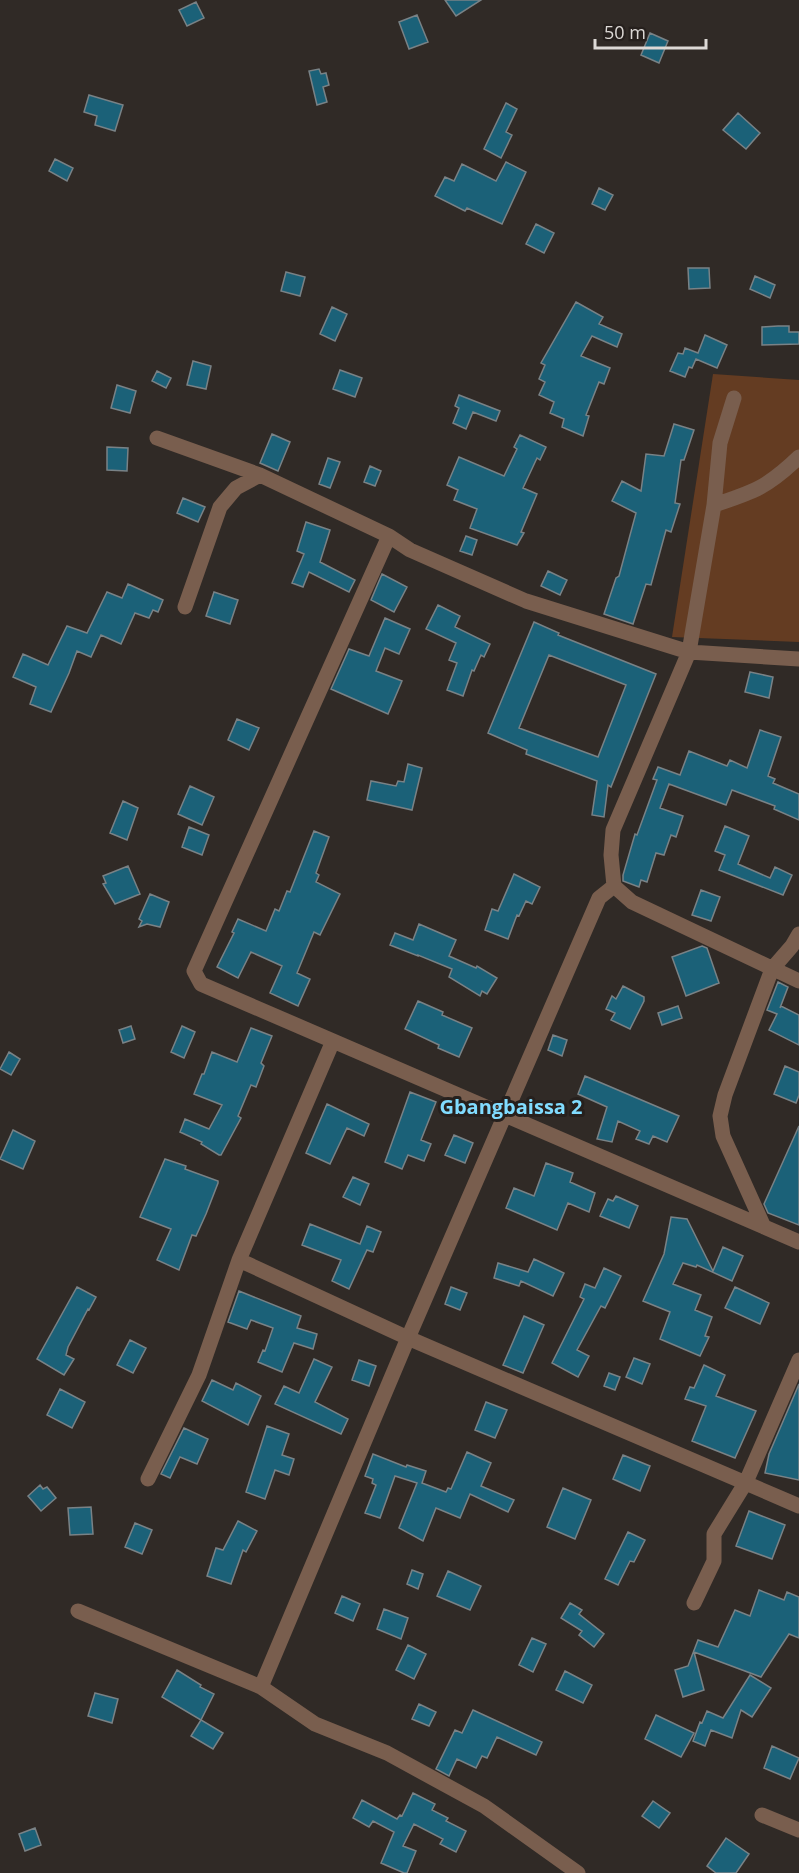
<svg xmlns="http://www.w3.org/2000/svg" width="799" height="1873" viewBox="0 0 799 1873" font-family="'Open Sans',sans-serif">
	<rect width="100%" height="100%" fill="#302a26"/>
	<path fill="#643c22" d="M713 374 799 380V642L672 637Z"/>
	<path fill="#1b6178" stroke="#798286" stroke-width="1.5" fill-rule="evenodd" d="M445 0H481L456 16Z
		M196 2 204 18 187 26 179 10Z
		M417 15 428 42 409 49 399 22Z
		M650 33 668 41 659 63 641 55Z
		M319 69 321 74 326 73 329 85 323 87 327 102 317 105 309 71Z
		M89 95 123 105 115 131 95 125 97 116 84 112Z
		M506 103 517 109 506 132 512 135 501 158 484 149Z
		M738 113 760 133 746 149 723 130Z
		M55 159 73 168 67 181 49 171Z
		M506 162 526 172 502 224 467 208 465 211 435 196 445 177 454 181 462 164 496 181Z
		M599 188 613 195 605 210 592 204Z
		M536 224 554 233 544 253 526 244Z
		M688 268H709L710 288 689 289Z
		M286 272 305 277 300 296 281 291Z
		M755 276 775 285 770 298 750 289Z
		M576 302 603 317 599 324 622 334 617 347 592 336 581 356 610 368 604 384 599 382 586 415 589 416 583 436 562 427 564 419 550 413 554 402 539 395 545 382 539 379 545 365 541 363Z
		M332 307 347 314 335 341 320 334Z
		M778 326H789V332H799V344L762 345V327Z
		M705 335 727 345 717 368 696 359 692 368 689 367 685 377 670 371 678 353 683 354 685 348 698 353Z
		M193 361 211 366 206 389 187 385Z
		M340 370 362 378 355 397 333 389Z
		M157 371 171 378 166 388 152 381Z
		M117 385 136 391 130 413 111 408Z
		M459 395 500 411 496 421 473 412 466 429 453 423 459 408 455 406Z
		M674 424 694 430 684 460H681L675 503 680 504 671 532 666 530 651 585 646 584 633 624 604 614 616 578 619 576 636 513 612 501 622 481 641 491 646 454 664 456Z
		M272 434 290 442 278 471 260 463Z
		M520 435 546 447 540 460 537 458 523 488 537 494 521 532 524 533 517 545 470 528 477 509 454 500 458 490 447 485 459 457 504 476 517 449 514 447Z
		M107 447 128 448 127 471 107 470Z
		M328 458 340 462 330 488 319 484Z
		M370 466 381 471 375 486 364 482Z
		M183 498 205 507 198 522 177 513Z
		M306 522 330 530 320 562 355 580 349 592 309 572 303 587 292 583 304 554 297 551Z
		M466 536 477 540 472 555 460 551Z
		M548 571 567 580 560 595 541 586Z
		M382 574 407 587 394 612 371 600Z
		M128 584 163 600 158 612 153 610 149 618 135 613 121 644 101 635 91 657 77 651 69 673 51 712 30 704 36 687 13 677 23 654 48 665 67 626 87 633 107 592 122 598Z
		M214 592 238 600 230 624 206 616Z
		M438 605 460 616 455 627 490 644 484 657 481 655 474 671 472 670 463 696 447 690 457 663 449 660 456 643 426 629Z
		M385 618 410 629 399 654 385 648 376 671 402 681 388 714 331 689 349 649 369 656Z
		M534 622 559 633 558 635 656 674 611 787 608 785 604 817 592 815 597 781 526 754 527 750 488 733ZM549 655 626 685 598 757 519 728Z
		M750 672 773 677 769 698 745 692Z
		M237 719 259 728 249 750 228 740Z
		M760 730 781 737 768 776 775 779 773 783 799 794V820L774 809 775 806 732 790 726 805 669 784 660 808 683 816 676 837 671 835 664 855 656 853 647 882 641 880 639 887 623 881V875L635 834 637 835 657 780 653 779 658 767 680 775 689 751 727 766 730 760 747 768Z
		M408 764 422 768 412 810 367 800 371 781 396 786 398 781 404 782Z
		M190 786 214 797 202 825 178 814Z
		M123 801 138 808 127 840 110 833Z
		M725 826 749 836 738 864 770 878 775 867 792 875 783 895 719 870 725 855 715 851Z
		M189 827 209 835 202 855 182 847Z
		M314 831 329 837 316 873 319 875 316 882 340 894 320 935 314 932 297 973 310 979 298 1006 270 993 282 966 251 952 238 978 217 967 234 933 232 932 238 919 266 931 275 909 279 911 287 891 290 892Z
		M128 866 140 894 115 904 103 884 106 883 103 876Z
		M514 874 540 887 532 904 526 901 519 916 517 915 508 939 485 930 492 909 498 911Z
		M701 890 720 897 711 921 692 915Z
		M150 894 169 902 160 927 147 924 139 927 142 921 139 919Z
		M419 924 456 940 449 956 476 968 477 966 497 978 487 994 482 991 480 996 449 977 452 969 418 955V956L390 945 395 933 413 940Z
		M702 946 707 948 719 983 686 996 672 957Z
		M778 982 788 987 780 1008 781 1006 799 1015V1045L769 1030 777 1014 767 1010Z
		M623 986 644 997V1001L630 1029 611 1020 615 1013 606 1009 612 996 616 999Z
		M418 1001 443 1012 442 1015 472 1028 459 1057 438 1048 439 1045 405 1029Z
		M678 1006 682 1018 662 1025 658 1013Z
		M131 1026 135 1039 123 1043 119 1030Z
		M182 1026 195 1032 184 1058 171 1052Z
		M251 1028 272 1036 261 1063 264 1066 256 1087 251 1085 238 1116 241 1118 221 1155H219L201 1144 202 1142 180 1132 185 1119 209 1129 222 1105 194 1094 202 1074H204L212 1052 237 1062Z
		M553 1035 567 1040 562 1056 548 1050Z
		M9 1052 20 1059 11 1075 0 1069Z
		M785 1066 799 1072V1095L796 1103 774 1094Z
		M585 1076 679 1116 667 1142 653 1136 649 1144 636 1139 640 1131 618 1121 612 1142 597 1139 607 1107 578 1094Z
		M410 1092 436 1102 421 1140 431 1144 424 1161 408 1155 402 1169 385 1162Z
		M327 1104 369 1124 364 1136 347 1128 330 1164 306 1153Z
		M799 1126V1225L768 1213 764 1204Z
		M13 1130 35 1141 23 1169 0 1159Z
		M454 1135 473 1143 465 1163 445 1155Z
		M165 1159 186 1166 185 1169 218 1181V1183L206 1214 196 1236 192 1235 179 1270 157 1260 171 1229 140 1217Z
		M546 1163 573 1173 570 1182 595 1193 589 1212 568 1203 557 1230 506 1208 514 1188 534 1196Z
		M353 1177 369 1184 360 1205 343 1197Z
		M616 1196 638 1206 629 1228 600 1216 608 1199 613 1201Z
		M671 1217 687 1219 713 1271 723 1247 743 1256 732 1281 697 1265 696 1267 683 1263 673 1284 701 1295 695 1310 712 1317 705 1336 709 1337 700 1356 660 1339 670 1312 643 1301 664 1254Z
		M310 1224 360 1244 367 1226 381 1232 373 1252 367 1250 349 1289 332 1281 341 1260 302 1245Z
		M534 1259 564 1273 553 1296 521 1281 519 1286 494 1278 498 1263 528 1272Z
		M604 1268 621 1276 605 1308 601 1306 577 1350 589 1356 578 1377 552 1363 584 1299 580 1297 585 1284 595 1288Z
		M77 1287 96 1297 89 1310 88 1309 68 1347 66 1355 74 1359 64 1375 37 1359Z
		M451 1287 467 1293 460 1310 445 1304Z
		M735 1287 769 1303 760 1324 725 1308Z
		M239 1291 301 1316 297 1328 317 1334 313 1349 294 1343 282 1372 258 1362 263 1350 265 1351 273 1328 251 1320 247 1329 228 1322Z
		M524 1316 544 1325 523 1373 503 1365Z
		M130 1340 146 1348 133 1373 117 1365Z
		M634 1358 650 1364 642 1384 626 1377Z
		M314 1359 332 1367 315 1402 348 1419 341 1434 275 1404 284 1386 299 1393Z
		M359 1360 376 1366 369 1386 352 1380Z
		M704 1365 725 1375 716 1396 756 1411 735 1458 692 1441 706 1406 685 1399 690 1387 694 1388Z
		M609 1373 620 1377 615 1390 604 1386Z
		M212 1380 233 1390 236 1383 261 1396 248 1425 202 1401Z
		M799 1384V1480L765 1473 769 1454Z
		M60 1389 85 1402 72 1428 47 1415Z
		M486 1402 507 1410 495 1438 475 1430Z
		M267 1426 289 1434 282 1455 294 1459 289 1475 275 1470 265 1499 246 1492Z
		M184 1428 208 1439 197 1464 180 1457 170 1478 161 1474Z
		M467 1452 491 1463 481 1486 514 1500 508 1512 470 1494 460 1518 436 1508 423 1541 399 1528 417 1483 395 1476 380 1518 365 1513 376 1485 372 1483 373 1479 365 1476 373 1454 406 1467 407 1465 426 1471 422 1483 446 1492 448 1488 451 1489Z
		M623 1455 650 1466 640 1491 613 1479Z
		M40 1485 43 1489 47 1487 56 1498 41 1511 28 1496Z
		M563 1488 591 1500 575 1539 547 1527Z
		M91 1507 93 1534 70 1535 68 1508Z
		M749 1511 785 1525 772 1559 736 1546Z
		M238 1521 257 1531 246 1552 243 1550 231 1584 207 1576 216 1548 223 1550Z
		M135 1523 152 1530 142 1554 125 1547Z
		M628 1532 645 1540 634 1562 630 1561 618 1585 605 1579Z
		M412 1570 423 1574 418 1589 407 1584Z
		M448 1571 481 1586 470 1610 437 1596Z
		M759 1590 784 1600 787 1592 799 1597V1638L789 1634 761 1677 694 1652 704 1690 683 1697 675 1670 688 1666 698 1640 718 1647 735 1610 750 1616Z
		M342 1596 360 1604 353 1621 335 1613Z
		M570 1603 582 1610 579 1614 604 1634 594 1647 579 1635 582 1631 561 1618Z
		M384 1609 408 1618 401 1639 377 1629Z
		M532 1638 546 1644 533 1672 519 1665Z
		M408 1645 426 1654 414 1679 396 1670Z
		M177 1670 201 1685 200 1687 214 1694 201 1720 223 1733 213 1749 191 1736 201 1720 162 1697Z
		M565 1671 592 1685 583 1703 556 1690Z
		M750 1675 771 1688 752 1717 741 1710 732 1738 711 1730 705 1746 693 1741 700 1722 702 1723 707 1711 723 1718Z
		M95 1693 118 1699 112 1723 88 1716Z
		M419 1704 436 1712 429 1726 412 1719Z
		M473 1710 542 1742 536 1755 497 1737 487 1758 482 1756 476 1768 457 1759 449 1776 436 1769 455 1730 462 1733Z
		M656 1715 694 1733 681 1757 645 1739Z
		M772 1746 799 1758 790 1779 764 1768Z
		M413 1793 435 1804 432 1810 448 1818 446 1821 466 1831 456 1852 440 1844 443 1839 414 1824 403 1846 416 1851 407 1873H404L381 1863 394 1832 373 1821 369 1827 353 1818 362 1800 397 1819 400 1815 402 1816Z
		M653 1801 670 1813 659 1828 642 1816Z
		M35 1828 41 1845 25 1851 19 1834Z
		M726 1838 749 1854 736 1873H716L707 1866Z"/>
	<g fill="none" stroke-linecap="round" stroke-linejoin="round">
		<path stroke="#795e4e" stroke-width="15" d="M734 398 720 443 714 505 689 652 613 830 611 855 614 886 632 902 799 981
			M157 438 260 475 389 536 410 550 526 601 689 652 799 659
			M714 505C754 492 768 487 799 457
			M389 536 194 971 201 984 799 1242
			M185 607 220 507 236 488 260 475
			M764 1227 723 1136 720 1116 725 1095 772 969 792 946 799 934
			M239 1260 408 1338 799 1506
			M148 1479 199 1375 239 1260 333 1041
			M694 1603 714 1561V1534L746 1482 799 1360
			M78 1611 261 1687 315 1724 387 1753 484 1806 578 1873
			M261 1687 408 1338 599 898 614 886
			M762 1815 799 1830"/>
	</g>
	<g text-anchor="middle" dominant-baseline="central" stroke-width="6" stroke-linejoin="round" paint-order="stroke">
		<g font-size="20" font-weight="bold" fill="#81dcff" stroke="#26201d">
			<text x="511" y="1106">Gbangbaissa 2</text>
		</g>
	</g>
	<path d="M595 39v9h111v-9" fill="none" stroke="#ddd9d6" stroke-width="3"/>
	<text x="604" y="39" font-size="18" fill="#ddd9d6" stroke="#26201d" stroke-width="4.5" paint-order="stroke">50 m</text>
</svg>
